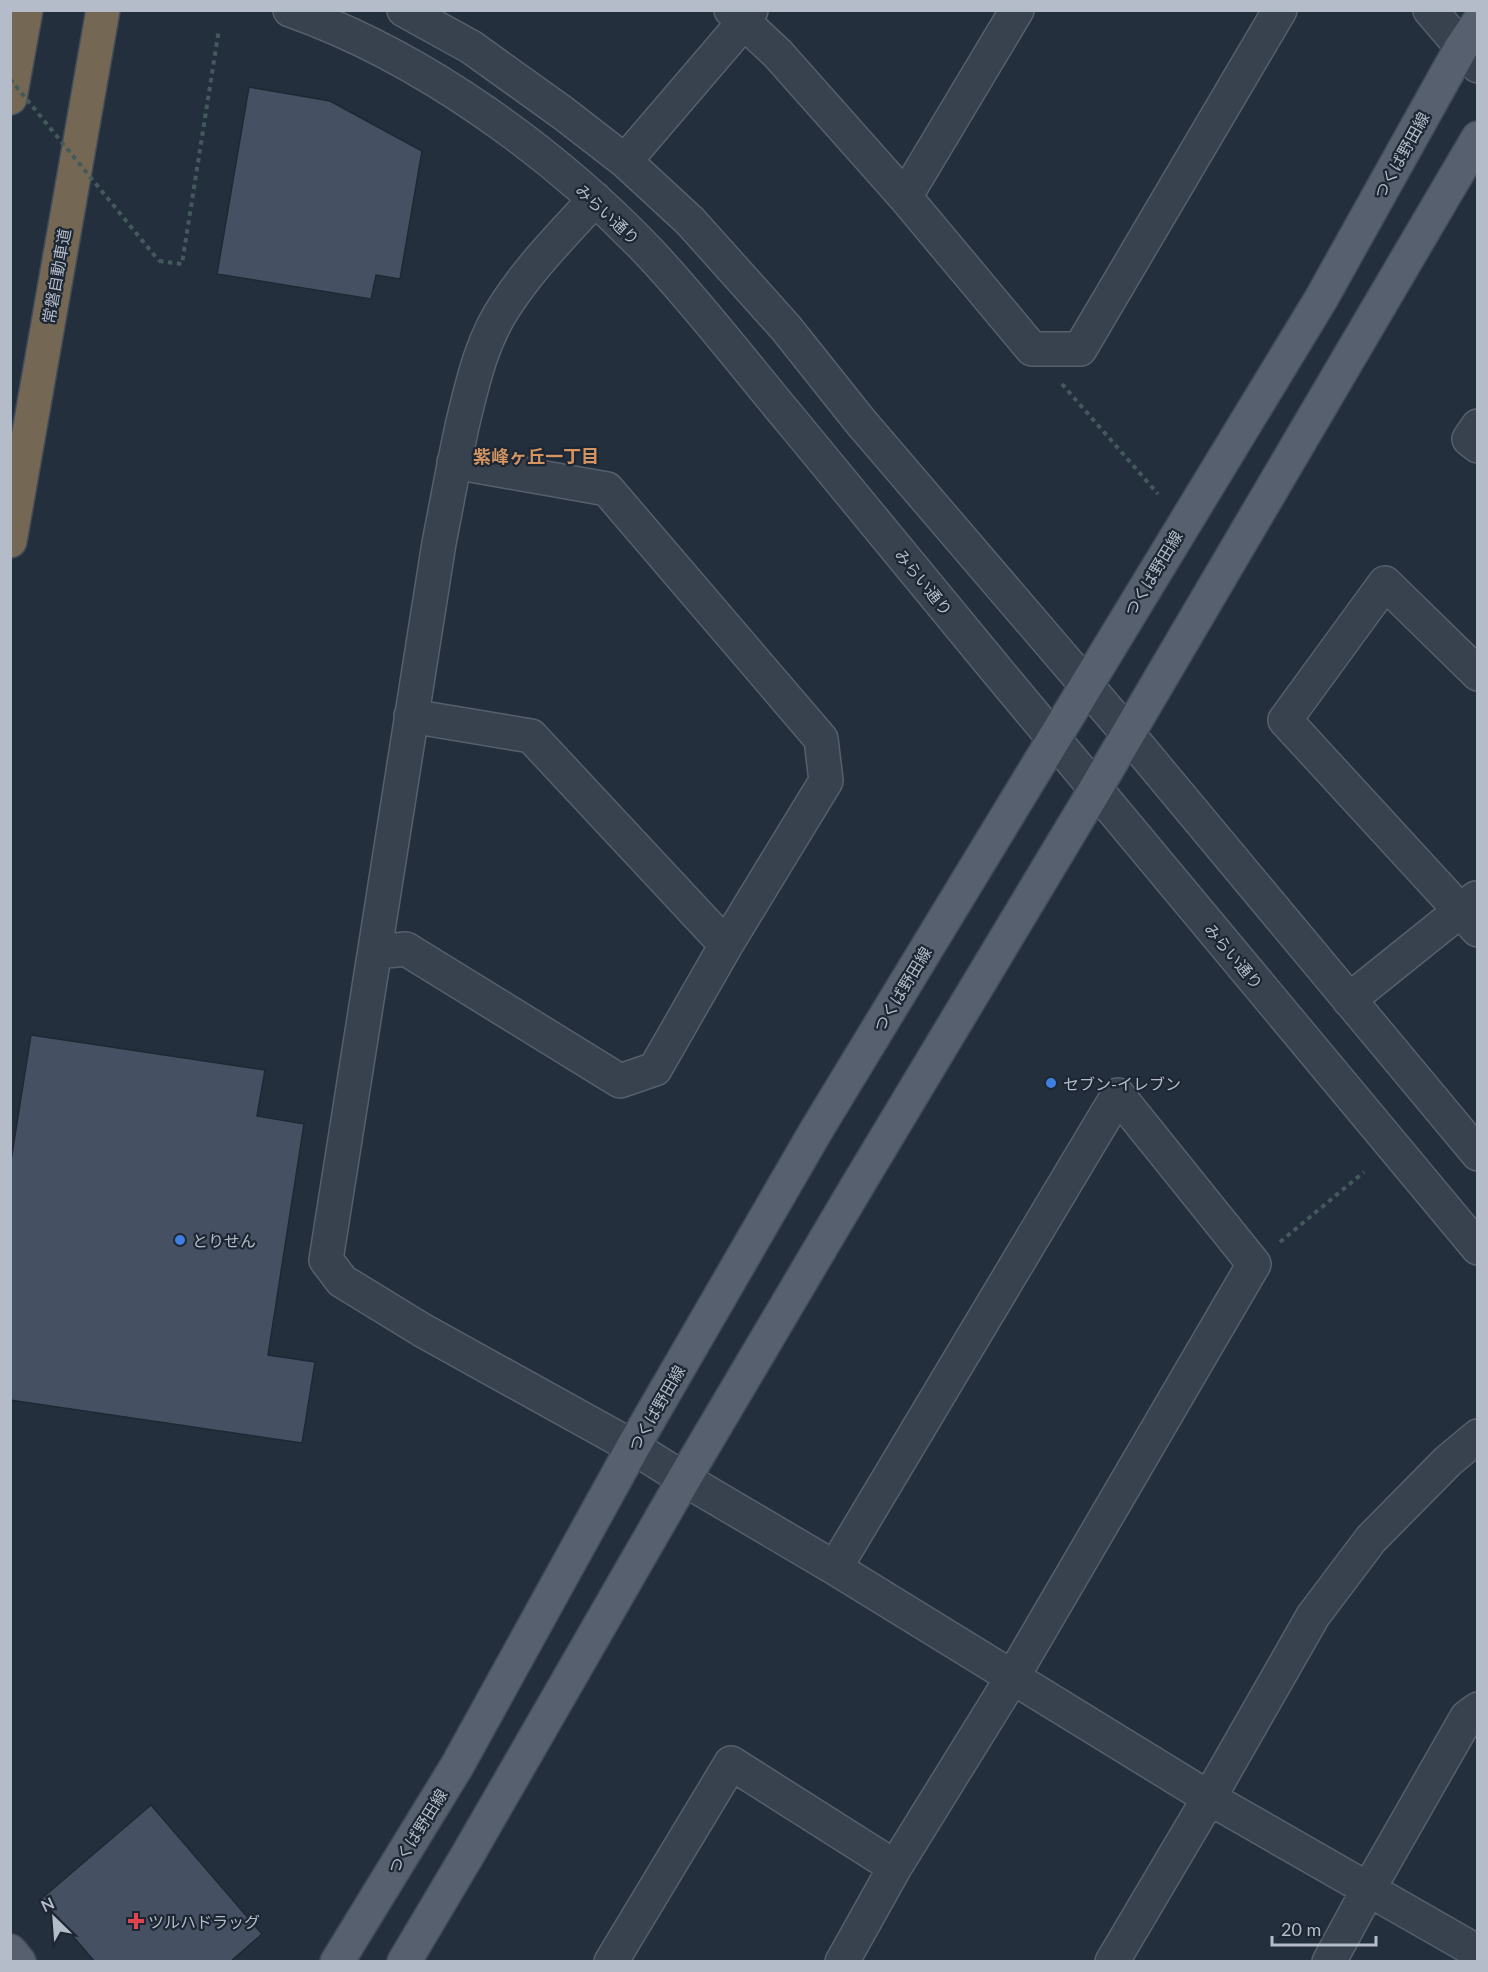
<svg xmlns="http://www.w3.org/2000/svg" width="1488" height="1972" viewBox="0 0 1488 1972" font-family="Lato,'Noto Sans JP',sans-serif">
	<rect width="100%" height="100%" fill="#242f3e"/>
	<path fill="#455162" stroke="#1f2835" stroke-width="1.5" d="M249 87 330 101 422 151 400 279 376 275 371 299 217 274Z
		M31 1035 265 1070 257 1116 304 1124 268 1355 315 1362 302 1443 10 1400V1167Z
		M151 1805 262 1934 230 1962H95L41 1899Z"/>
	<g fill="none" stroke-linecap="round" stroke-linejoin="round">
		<defs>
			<path id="minor" d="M290 10C421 56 553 152 648 251 700 306 746 367 794 424 862 507 930 590 999 673 1157 865 1318 1056 1478 1248
				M404 10 471 47 563 113 625 161 690 221 786 328 860 421 1128 734 1478 1154
				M731 10 778 54 905 197 1032 349H1080L1280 10
				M1430 10 1478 66
				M625 161 744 22 751 10
				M905 197 1017 10
				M595 199C565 232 532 265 507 303 482 339 473 381 463 422 454 462 447 503 439 543L326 1260 342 1281 422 1330 633 1447 684 1479 835 1568 1209 1798 1478 1952
				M1478 426 1469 439 1478 446
				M1478 674 1385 583 1285 720 1478 930
				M411 716 531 736 726 945
				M376 952 406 949 620 1081 655 1069 726 945 826 781 821 739 607 489 454 462
				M1349 1000 1476 898
				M835 1568 1118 1095 1254 1264 1012 1678 895 1867
				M611 1962 731 1763 895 1867 842 1962
				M1112 1962 1209 1798 1313 1616 1371 1539 1448 1461 1478 1436
				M1329 1962 1368 1890 1467 1717 1478 1709"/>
			<path id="major" d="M10 1951 19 1962
				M337 1962 457 1766 633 1447 817 1129 1321 299 1461 48 1478 23
				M404 1962 467 1856 684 1479 856 1188 1095 790 1478 138"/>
			<path id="highway" d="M10 98 26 10
				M10 541 103 10"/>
		</defs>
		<use href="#minor" stroke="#565f6c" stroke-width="36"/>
		<use href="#major" stroke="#414a57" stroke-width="36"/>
		<use href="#highway" stroke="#434c59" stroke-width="36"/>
		<path stroke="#44595c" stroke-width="4" stroke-dasharray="4.5 4.5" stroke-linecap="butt" d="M159 261 182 264 219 29
			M1062 384 1158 494
			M1280 1242 1364 1172"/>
		<use href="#minor" stroke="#38414e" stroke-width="33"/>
		<use href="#major" stroke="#56606e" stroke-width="33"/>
		<use href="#highway" stroke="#746855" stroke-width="33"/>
		<path stroke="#44595c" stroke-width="4" stroke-dasharray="4.5 4.5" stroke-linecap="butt" d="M10 79 159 261"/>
	</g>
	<g fill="#3f7fe0" stroke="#1d2633" stroke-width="2">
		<circle cx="1051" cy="1083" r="6"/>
		<circle cx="180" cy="1240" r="6"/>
	</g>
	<path fill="#e0444e" stroke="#1d2633" stroke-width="2" d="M133 1912h6v6h6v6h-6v6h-6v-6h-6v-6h6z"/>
	<g text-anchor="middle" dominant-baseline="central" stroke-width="4.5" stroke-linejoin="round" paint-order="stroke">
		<g font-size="16" fill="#b4bcc9" stroke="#1d2633">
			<text transform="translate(1401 155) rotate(-61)">つくば野田線</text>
			<text transform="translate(608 214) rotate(43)">みらい通り</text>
			<text transform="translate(56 276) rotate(-80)">常磐自動車道</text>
			<text transform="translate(1153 573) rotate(-59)">つくば野田線</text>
			<text transform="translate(924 582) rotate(51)">みらい通り</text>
			<text transform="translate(1234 956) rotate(50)">みらい通り</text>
			<text transform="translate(902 989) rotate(-59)">つくば野田線</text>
			<text transform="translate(656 1408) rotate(-60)">つくば野田線</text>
			<text transform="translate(417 1831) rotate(-58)">つくば野田線</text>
		</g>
		<g font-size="16" fill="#b4bcc9" stroke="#1d2633" text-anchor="start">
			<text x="1063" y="1083">セブン-イレブン</text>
			<text x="192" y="1240">とりせん</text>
			<text x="148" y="1921">ツルハドラッグ</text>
		</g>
		<g font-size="18" font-weight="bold" fill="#d59563" stroke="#1d2633">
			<text x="536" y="456">紫峰ヶ丘一丁目</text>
		</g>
	</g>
	<rect width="1488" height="1972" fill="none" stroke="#b4bcc9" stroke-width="24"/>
	<g transform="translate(54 1918) rotate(335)" stroke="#1d2633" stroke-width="4.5" paint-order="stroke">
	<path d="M0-4.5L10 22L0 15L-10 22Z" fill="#b4bcc9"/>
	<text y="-9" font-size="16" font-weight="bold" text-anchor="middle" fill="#b4bcc9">N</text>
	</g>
	<path d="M1272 1936v9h104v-9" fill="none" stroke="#b4bcc9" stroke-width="3"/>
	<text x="1281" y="1936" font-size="18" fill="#b4bcc9" stroke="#1d2633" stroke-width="4.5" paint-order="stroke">20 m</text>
</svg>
